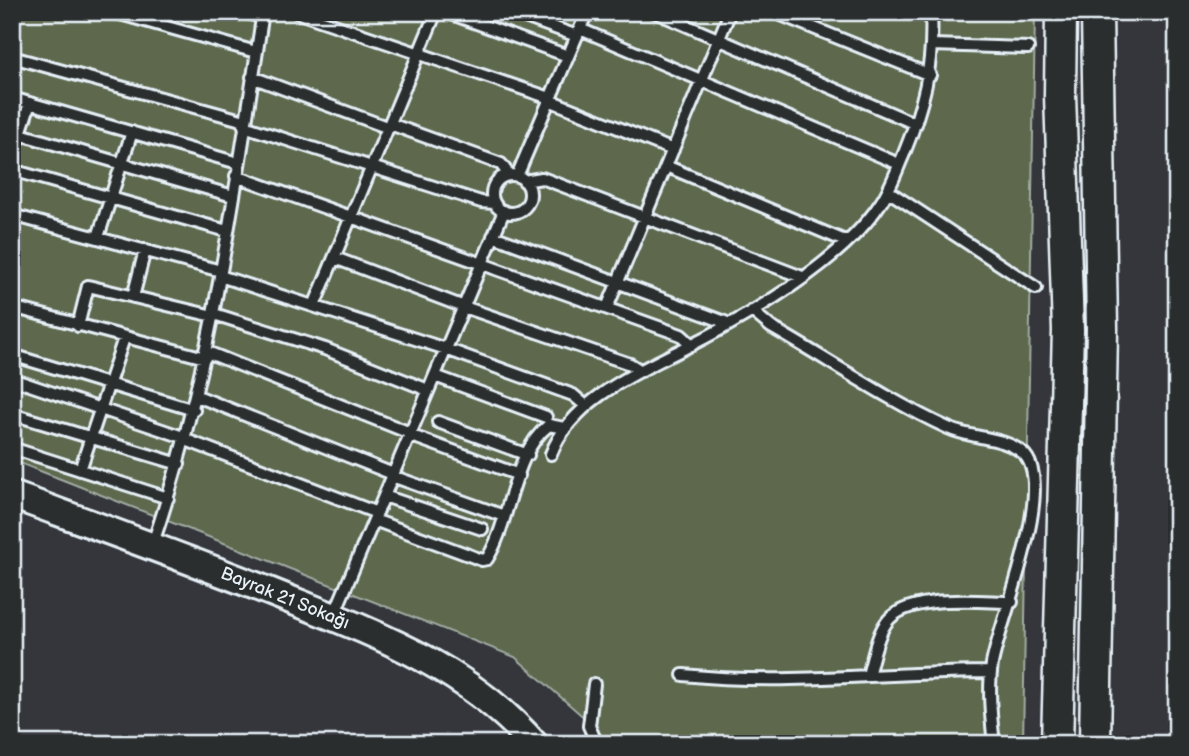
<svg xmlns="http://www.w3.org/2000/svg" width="1189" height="756" viewBox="0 0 1189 756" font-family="'Balsamiq Sans',sans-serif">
	<rect width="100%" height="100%" fill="#34363b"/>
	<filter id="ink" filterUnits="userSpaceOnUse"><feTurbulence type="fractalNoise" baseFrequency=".0143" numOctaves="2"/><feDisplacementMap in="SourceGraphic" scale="14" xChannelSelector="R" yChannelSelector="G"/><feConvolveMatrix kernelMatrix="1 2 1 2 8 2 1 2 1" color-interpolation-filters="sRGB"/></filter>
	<g filter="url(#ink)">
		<path fill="#5d674e" stroke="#a2aca3" stroke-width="2" d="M12 12H1035L1023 744H603L595 727 515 657 12 460Z"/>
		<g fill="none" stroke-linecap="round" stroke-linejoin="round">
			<defs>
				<path id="service" d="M113 12 256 52
					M243 12 262 17
					M296 12 550 98
					M446 12 568 56
					M511 12 577 36
					M655 12 916 124
					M774 12 930 75
					M580 29 899 164
					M932 45 1028 48
					M12 57 245 121
					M252 77 389 128
					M12 98 238 163
					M549 100 673 150
					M390 124 501 164 509 175
					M244 126 481 202 494 203
					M20 134 233 196
					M12 158 30 103
					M666 166 845 241
					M12 170 227 231
					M492 194a19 19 0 1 1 38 0a19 19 0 1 1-38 0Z
					M236 176 681 335 692 345
					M517 176 587 12
					M524 181 542 178 802 277
					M888 191 1036 288
					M12 215 221 271
					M493 236 730 324
					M98 237 132 132
					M335 258 464 307 630 364 641 371
					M220 276 446 349 573 395 586 406
					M133 297 145 250
					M314 306 436 12
					M12 307 205 358
					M607 308 730 12
					M752 311 771 327C829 360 887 400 948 428 971 439 1003 436 1023 453 1058 485 999 622 992 664 988 689 991 718 994 744
					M214 314 325 349 428 390
					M78 326 88 286 213 316
					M207 352 410 433
					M12 355 194 410
					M435 376 546 417
					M12 379 186 438
					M197 396 393 474
					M12 414 179 464
					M438 422 528 455
					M409 435 519 475
					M186 440 377 513
					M12 448 168 498
					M551 454C572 400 636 373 685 348 747 317 841 263 880 204 890 190 896 172 903 156 923 107 934 66 931 12
					M80 470 124 338
					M392 476 504 516
					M384 496 482 529
					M374 520 482 560 487 559C511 521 512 453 549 425L564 428
					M152 546C211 373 235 192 263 12
					M334 615 504 211
					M683 675C786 686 888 672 991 672
					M868 675C873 659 876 637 886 623 906 593 979 602 1012 602
					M594 684 589 726 597 744"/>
				<path id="tertiary" d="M12 495C99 527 185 558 271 592 368 631 463 663 534 744"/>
				<path id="secondary" d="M1057 744 1068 330 1060 95 1061 12
					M1095 744 1102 329 1097 12"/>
			</defs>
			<use href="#service" stroke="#e8f1f8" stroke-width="16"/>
			<use href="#tertiary" stroke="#e8f1f8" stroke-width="32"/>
			<use href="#secondary" stroke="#e8f1f8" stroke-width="35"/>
			<use href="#service" stroke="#2a2d2e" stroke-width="10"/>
			<use href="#tertiary" stroke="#2a2d2e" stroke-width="26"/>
			<use href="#secondary" stroke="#2a2d2e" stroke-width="30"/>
		</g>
	</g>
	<g text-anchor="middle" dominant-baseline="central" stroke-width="5" stroke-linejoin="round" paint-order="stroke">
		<g font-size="18" fill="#e8f1f8" stroke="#2a2d2e">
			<text transform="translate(285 598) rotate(22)">Bayrak 21 Sokağı</text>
		</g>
	</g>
	<rect width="1189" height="756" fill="none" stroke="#2a2d2e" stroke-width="42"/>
	<rect x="21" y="21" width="1147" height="714" fill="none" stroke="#e8f1f8" stroke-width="2.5" filter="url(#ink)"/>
</svg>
